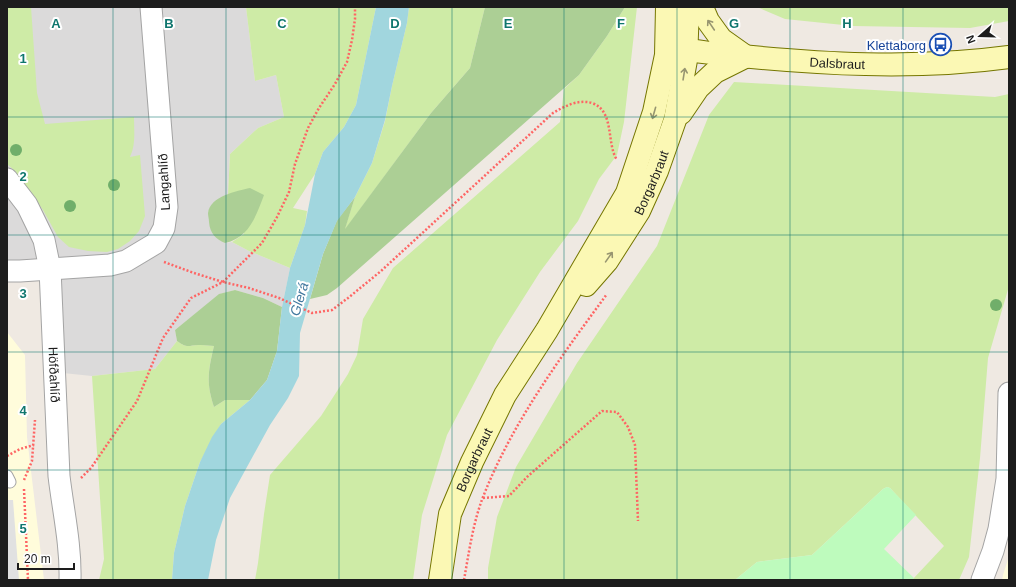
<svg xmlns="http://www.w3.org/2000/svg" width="1016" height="587" viewBox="0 0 1016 587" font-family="Helvetica,sans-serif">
	<rect width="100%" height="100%" fill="#efe9e2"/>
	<path fill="#dbdada" d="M7 7H246L255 81 276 75 284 117 258 128 230 154 228 194 213 203 208 212 225 243 232 242 249 251 290 268 282 307 263 298 235 290 220 294 175 330 177 341 155 369 92 376 63 373 51 267 7 270Z"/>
	<path fill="#fffcdb" d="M7 332 25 355 27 437 44 580H7Z
		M1009 556V580H1002L1003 575Z"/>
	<path fill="#ceeba6" d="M7 7H31L37 93 45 124 134 117C134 131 136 144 130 157L140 155 145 216 139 231 130 241 118 249 107 252 88 251 69 247 58 237 43 210 15 171 7 164Z
		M246 7H376L356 105 344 127 323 152 315 174 293 208 307 211 305 225 290 268 249 251 232 242 244 234 228 194 230 154 258 128 284 117 276 75 255 81Z
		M409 7H485L470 68 431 113 344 231 355 197 372 163 385 121 392 86 407 23Z
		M625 7H637L624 122 617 155 599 179 578 221 540 272 497 340 447 435 422 515 413 580H255L258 563 264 514 270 475 321 416 348 374 357 355 363 319 393 268 560 122 564 89 579 75 607 36Z
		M757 7H1009V21L970 28 853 26 785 19Z
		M734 82 995 97 1009 94V286L988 358 980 458 969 557 959 580H912L944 546 890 488 887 487 883 489 812 555 757 562 735 580H488V568L497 517 516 467 577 363 657 246 709 115Z
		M177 341C189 350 189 344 201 345 206 345 210 346 214 346 208 371 206 382 214 407L225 400H250L221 424 200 462 185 506 174 553 172 580H99L104 559 92 376 155 369Z"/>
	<path fill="#accf95" d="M485 7H625L607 36 579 75 337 288 327 295 310 299 323 254 337 220 355 197 345 229 431 113 470 68Z
		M250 188 264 195C256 216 249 238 225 243 216 239 210 234 209 222 209 219 208 216 208 213 210 196 237 191 250 188Z
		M235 290 263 298 282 307 277 351 267 380 250 400H225L214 407C206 383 208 371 214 346 210 346 205 345 201 345 189 344 189 350 177 341L175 330 219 294Z"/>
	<path fill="#befbbd" d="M887 487 890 488 916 515 884 549 914 578 912 580H735L757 562 812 555 883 489Z"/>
	<path fill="#e1e1e1" d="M7 500H13L19 580H7Z"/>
	<path fill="#a1d6de" d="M376 7H409L407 23 392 86 385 120 372 163 355 197 337 221 323 254 300 333 299 376 288 398 270 425 230 498 216 540 208 580H172L174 553 185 506 200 462 212 437 221 424 250 400 267 380 277 351 282 307 290 268 305 225 315 174 323 152 344 127 356 105Z"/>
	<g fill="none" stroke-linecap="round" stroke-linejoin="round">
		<defs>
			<path id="lane" d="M7 476 10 482"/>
			<g id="street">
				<path id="s1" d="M7 179 27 205 44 240 50 269 59 476C63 510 71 545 70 580"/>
				<path d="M7 271H20L110 265 126 261 156 243 164 228 167 207 151 7"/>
				<path d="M982 580 993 551 999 529 1007 479 1009 393"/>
			</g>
			<g id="secondary">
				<path d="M702 7 708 21 721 39 745 56"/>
				<path id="s2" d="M673 48C689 50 705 53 721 54 818 64 913 70 1009 57"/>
				<path d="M681 113 698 88 715 72 745 57"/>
				<path id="s3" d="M586 285 607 261 639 211 657 171 675 120 686 60 688 7"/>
				<path id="s4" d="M440 580 450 514 472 462 505 395 547 330 627 193 654 112 666 55 667 7"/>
			</g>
		</defs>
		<use href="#lane" stroke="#a4a4a4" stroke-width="13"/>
		<use href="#street" stroke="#a4a4a4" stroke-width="23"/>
		<use href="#secondary" stroke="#757601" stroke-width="24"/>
		<path stroke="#fe6564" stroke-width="2.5" stroke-dasharray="2 2" stroke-linecap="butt" d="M164 262 194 273 223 282 249 288 279 298 312 313 332 310 348 298 381 271 553 113C565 106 578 99 592 103 615 111 606 143 617 160
			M7 456 20 449 34 445
			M81 478 91 468 137 401 163 338 191 298 223 282 262 243 277 217 289 192 295 164 308 128 319 108 335 84 347 62 352 40 355 19V7
			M24 480 32 461 35 420
			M24 489 28 580
			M483 498 509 496 527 477 602 411 617 412 628 427 635 445 638 521
			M464 580C469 552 473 523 483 497 512 423 560 358 607 294"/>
		<use href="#lane" stroke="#fff" stroke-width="11"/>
		<use href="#street" stroke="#fff" stroke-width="21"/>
		<use href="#secondary" stroke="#fbf8b4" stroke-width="22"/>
	</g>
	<g fill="#70ae6a">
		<circle cx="16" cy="150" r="6"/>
		<circle cx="114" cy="185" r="6"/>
		<circle cx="70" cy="206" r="6"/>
		<circle cx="996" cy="305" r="6"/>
	</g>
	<defs><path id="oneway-shaft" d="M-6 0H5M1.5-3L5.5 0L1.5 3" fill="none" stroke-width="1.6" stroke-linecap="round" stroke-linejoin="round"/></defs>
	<g stroke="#979570">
		<use href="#oneway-shaft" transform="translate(711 25) rotate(-124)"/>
		<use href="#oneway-shaft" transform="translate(684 74) rotate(-81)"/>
		<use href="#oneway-shaft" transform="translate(654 113) rotate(106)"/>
		<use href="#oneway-shaft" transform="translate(609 257) rotate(-55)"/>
	</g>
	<path fill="none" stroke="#0f766e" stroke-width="1" stroke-opacity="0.55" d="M113 7V580M226 7V580M339 7V580M452 7V580M564 7V580M677 7V580M790 7V580M903 7V580M7 117H1009M7 235H1009M7 352H1009M7 470H1009"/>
	<defs>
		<symbol id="bus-ring" viewBox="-11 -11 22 22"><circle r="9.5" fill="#fff" stroke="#1a4fb4" stroke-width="1.5"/><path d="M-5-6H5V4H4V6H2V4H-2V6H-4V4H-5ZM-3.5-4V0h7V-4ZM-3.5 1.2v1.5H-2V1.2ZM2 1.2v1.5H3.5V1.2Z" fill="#1a4fb4"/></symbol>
	</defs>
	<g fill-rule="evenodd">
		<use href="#bus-ring" x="928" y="32" width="25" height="25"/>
	</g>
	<g text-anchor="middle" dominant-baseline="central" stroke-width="4" stroke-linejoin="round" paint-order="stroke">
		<g font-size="13" fill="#164399" stroke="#fff" text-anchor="end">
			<text x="926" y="45">Klettaborg</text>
		</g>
		<g font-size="13" fill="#1d1d1d" stroke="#fff">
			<text stroke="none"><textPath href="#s2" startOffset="165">Dalsbraut</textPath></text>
			<text transform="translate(164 182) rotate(-93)">Langahlíð</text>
			<text stroke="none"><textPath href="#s3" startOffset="122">Borgarbraut</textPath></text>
			<text stroke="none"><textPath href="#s1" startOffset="207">Höfðahlíð</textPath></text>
			<text stroke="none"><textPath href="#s4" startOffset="126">Borgarbraut</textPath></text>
		</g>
		<g font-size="14" font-style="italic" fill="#42799f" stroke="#fff">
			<text transform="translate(299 299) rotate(-74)">Glerá</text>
		</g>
	</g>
	<g font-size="13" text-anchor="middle" font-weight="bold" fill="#0f766e" stroke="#fff" stroke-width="4" stroke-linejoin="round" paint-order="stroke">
		<text x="56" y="28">A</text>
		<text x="169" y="28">B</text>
		<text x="282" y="28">C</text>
		<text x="395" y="28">D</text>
		<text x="508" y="28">E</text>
		<text x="621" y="28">F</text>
		<text x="734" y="28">G</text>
		<text x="847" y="28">H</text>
		<text x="23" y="63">1</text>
		<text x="23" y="181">2</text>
		<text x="23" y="298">3</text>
		<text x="23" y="415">4</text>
		<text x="23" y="533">5</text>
	</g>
	<rect width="1016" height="587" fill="none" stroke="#1d1d1d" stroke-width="16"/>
	<g transform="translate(980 36) rotate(250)" stroke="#ffffff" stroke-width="3" paint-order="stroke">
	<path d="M0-3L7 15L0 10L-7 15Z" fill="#1d1d1d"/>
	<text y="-6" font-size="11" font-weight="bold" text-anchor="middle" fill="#1d1d1d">N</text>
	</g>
	<path d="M18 563v6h56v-6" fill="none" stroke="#1d1d1d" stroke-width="2"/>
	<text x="24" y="563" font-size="12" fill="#1d1d1d" stroke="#ffffff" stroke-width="3" paint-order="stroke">20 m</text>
</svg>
